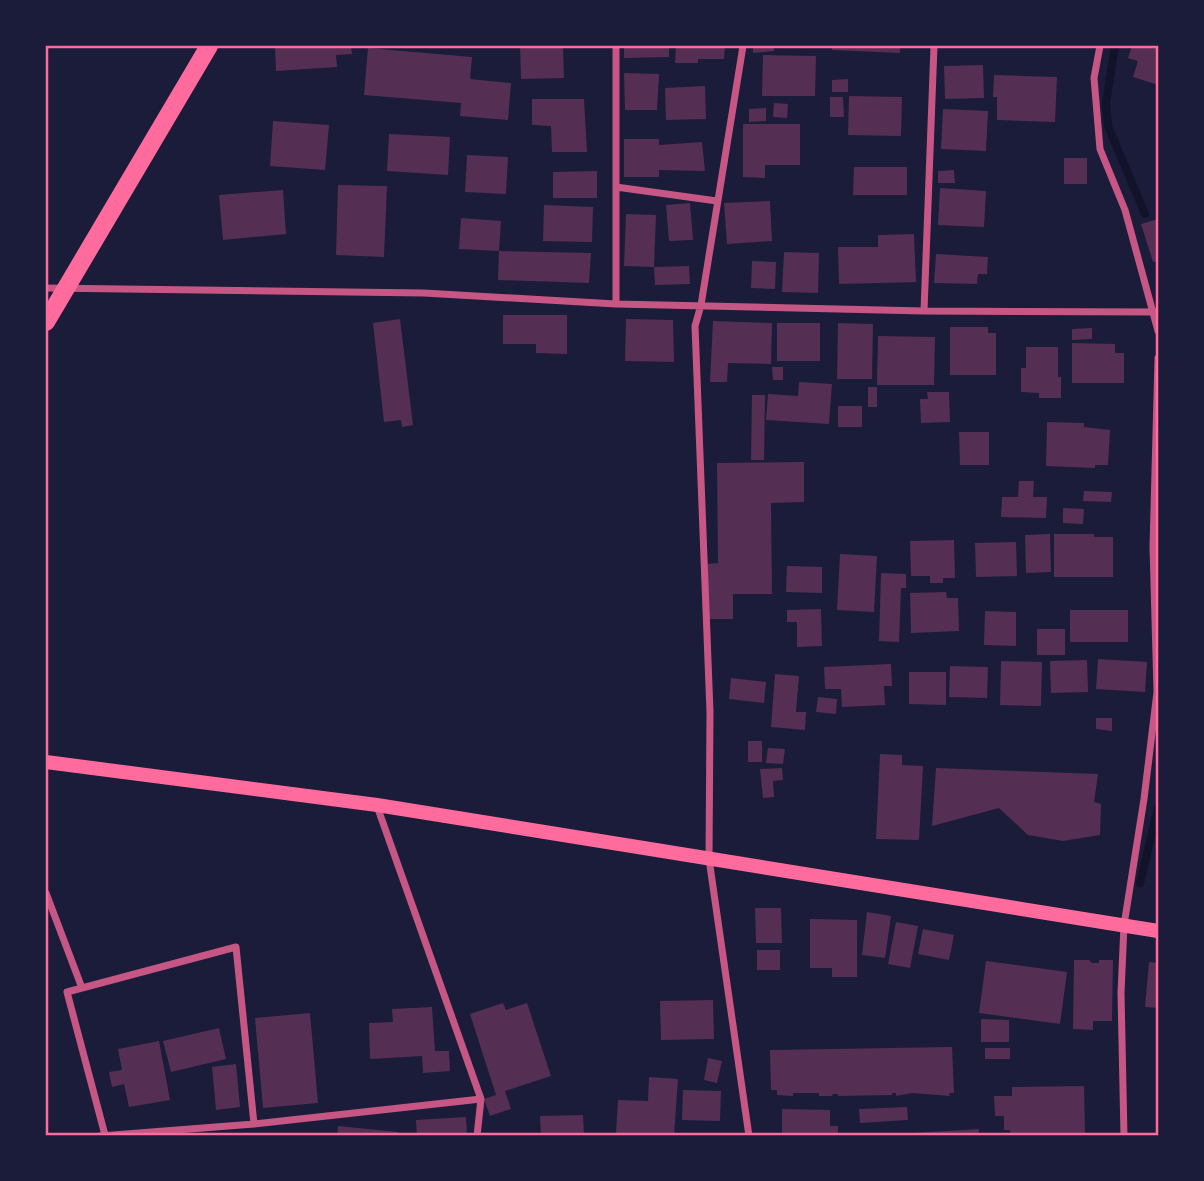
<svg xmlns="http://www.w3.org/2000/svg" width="1204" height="1181" viewBox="0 0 1204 1181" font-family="'PT Sans Narrow',sans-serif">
	<rect width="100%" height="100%" fill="#1b1b3a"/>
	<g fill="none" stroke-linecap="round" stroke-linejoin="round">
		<path stroke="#12122b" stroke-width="8" d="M1115 46 1106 103 1108 126 1145 214
			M1140 883 1158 808"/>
	</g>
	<path fill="#542f53" d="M275 46H351L352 54 336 55 337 67 276 71Z
		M520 46H563L564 78 521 79Z
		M624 46H669V57L624 58Z
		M676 46H725L724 59H698V63H675Z
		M753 46H774V51L753 53Z
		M832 46H900V53L832 50Z
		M1132 46H1158V85L1133 77 1138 61 1128 58Z
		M368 48 472 57 470 79 511 83 508 120 460 116 461 103 364 95Z
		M763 55 816 56 815 96H762Z
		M983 65 984 98 945 99 944 66Z
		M624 73 659 74 657 110H625Z
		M994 75 1057 77 1055 122 997 120V97H993Z
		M848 79V92H832V80Z
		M705 86 706 119 666 120 665 88Z
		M849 96 902 97 901 136 848 135Z
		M830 97H843L844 117H830Z
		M532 99H584L587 152H552L551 126 532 125Z
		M774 103 788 104 787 118 773 117Z
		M766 108V121L749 122V109Z
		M943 109 988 111 986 151 941 149Z
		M273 121 329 125 325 170 270 166Z
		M743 124H800V165H765V178L743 177Z
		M389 134 450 137 448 175 387 171Z
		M624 139H659V145L702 142 705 171 659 170V177H624Z
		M467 155 508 157 506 194 465 192Z
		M1064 158H1087V184H1064Z
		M854 167H907V195H853Z
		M954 170 955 183H938V171Z
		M597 171V198H553V172Z
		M338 185 387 186 384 257 336 255Z
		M940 188 986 191 984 227 938 225Z
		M283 190 286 234 223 240 219 195Z
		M770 201 772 241 727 244 724 203Z
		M690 203 693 240 669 241 666 205Z
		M544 205 593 207 592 242 543 241Z
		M626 214 656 215 654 267 624 266Z
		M461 218 501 221 499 251 591 253 589 283 498 280 499 251 459 249Z
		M1158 219V261L1153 262 1141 224Z
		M914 234 916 282 839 284 838 247H878V235Z
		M784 252 819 253 818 293 782 292Z
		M936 254 988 257 987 274H978L977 284 934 283Z
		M752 261 776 262 775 289 751 288Z
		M689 266 690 284 655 285 654 267Z
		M503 315H567V354L536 353V344H503Z
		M400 319 413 425 402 427 401 420 384 422 373 323Z
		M626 319 673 320 674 362 625 361Z
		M713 321 772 323 771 364 728 363 727 382H710Z
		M777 323H820V361H777Z
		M838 323 873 324 872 379H837Z
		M950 327H988V333H996V375H950Z
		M1092 328V339L1072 340V329Z
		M878 336 935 337 934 385H877Z
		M1072 343 1115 344V353H1124V383H1072Z
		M1026 347H1058V377H1061V398H1039V393L1021 392V368H1026Z
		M772 367H783V380H773Z
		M799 382 832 384 829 424 766 420 768 394 798 396Z
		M868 387H877V407H868Z
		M927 392H949L950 422 921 423 920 399H928Z
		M752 395H765L764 460H751Z
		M838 406H862V427H838Z
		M1047 422 1084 423V427L1110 430 1108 465H1095V468L1046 466Z
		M959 432H989V465H960Z
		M804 462V502L771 503 772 594H733V619H708V564L718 563 717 463Z
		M1019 481H1034L1033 497H1047L1046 518 1001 517 1002 497H1018Z
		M1084 491 1112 492 1111 502 1083 501Z
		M1063 508 1084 509 1083 524 1063 523Z
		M1050 534 1051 572 1026 573 1025 535Z
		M1054 534H1094V537H1113V577H1054Z
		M954 540 955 578H943V583H930V576H911L910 541Z
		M1016 542 1017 576 976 577 975 543Z
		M840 554 877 556 874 612 837 610Z
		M787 566 822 567V593L786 592Z
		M881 573 906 574V588H901L899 642 879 641Z
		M946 592 947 598H958L959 631 911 633 910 593Z
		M821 609 822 646 797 647V622H787V610Z
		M1070 610H1128V642H1070Z
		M985 611 1016 612V646L984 645Z
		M1037 629H1065V655H1037Z
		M1098 659 1147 662 1145 692 1096 689Z
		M1087 660 1088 692 1051 693 1050 661Z
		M1001 661 1042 662 1041 706 1000 705Z
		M891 664 892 686H884L885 705 842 707 841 689H825L824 667Z
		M950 666 988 667 987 698 949 697Z
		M909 672H946V705L909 704Z
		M775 674 799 676 796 712H806L805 730 771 727Z
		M731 678 766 682 764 703 729 699Z
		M818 697 837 699 836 714 816 712Z
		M1096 718H1112V731L1096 729Z
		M748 741H762V762H748Z
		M768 748 785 749 783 764 766 763Z
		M880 754 902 755V765L923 766 919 840 876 839Z
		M782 768 783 780 773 781 774 797 763 798 760 769Z
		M936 768 1098 774 1094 802 1101 804 1100 835 1063 841 1028 835 999 808 932 826Z
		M755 908H781L782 943H756Z
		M867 912 891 916 885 958 862 955Z
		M810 919 857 920V977H832V968H810Z
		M896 922 918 926 910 968 888 964Z
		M923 929 954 935 949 960 918 954Z
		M757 950H780V970H757Z
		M1074 960H1089L1092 963H1099V960H1113L1112 1021H1093V1030L1073 1029Z
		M986 961 1067 972 1060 1024 979 1013Z
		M1149 962 1158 963V1008L1145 1007Z
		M713 1000 714 1039 661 1040 660 1001Z
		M503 1003 506 1010 527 1003 551 1076 505 1091 511 1109 490 1116 484 1099 496 1095 470 1014Z
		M432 1007 435 1051H449L450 1071 423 1073 422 1056 370 1059 369 1023 393 1022 392 1009Z
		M310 1013 318 1103 263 1108 255 1018Z
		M981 1019 1009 1020V1042H981Z
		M219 1028 226 1059 171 1072 163 1041Z
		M159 1041 170 1100 129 1107 124 1084 112 1087 109 1072 122 1070 118 1049Z
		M952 1047 954 1093H949L950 1096 912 1093 896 1096V1093H892V1095L838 1096V1094H833L832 1096H819V1093H793V1096L777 1095V1090H771L770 1050Z
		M985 1048H1010V1059H985Z
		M708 1058 722 1061 717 1083 704 1080Z
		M236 1064 240 1107 216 1110 212 1067Z
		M649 1077 678 1079 674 1136 616 1133 618 1100 648 1101Z
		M1084 1086 1085 1134 1010 1136V1130H1004V1116H995L994 1096H1012V1087Z
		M683 1090 721 1091 720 1121 682 1120Z
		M907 1107 908 1120 860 1123 859 1109Z
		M782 1109 830 1110V1126H838V1136H782Z
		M583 1115 584 1136H541L540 1116Z
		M466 1117 467 1136H417L416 1120Z
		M338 1126 398 1132V1136H337Z
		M979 1129V1136H913V1133Z"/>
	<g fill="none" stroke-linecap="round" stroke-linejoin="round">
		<path stroke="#c65784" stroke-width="7" d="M743 46 701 305 695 326 710 712 709 859 749 1136
			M1100 46 1094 78 1100 149 1125 210 1158 331
			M616 187 717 201
			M46 288 424 293 616 304 924 311 1158 312
			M616 304V46
			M924 311 934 46
			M377 806 481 1099 477 1136
			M46 893 82 988
			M105 1135 67 992 236 947 254 1124
			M100 1136 254 1124 481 1099
			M1124 1136 1121 993 1124 925 1144 799 1157 692 1153 547 1158 358"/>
		<path stroke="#ff6b9d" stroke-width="14" d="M46 762 377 805 1158 931"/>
		<path stroke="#ff6b9d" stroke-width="18" d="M46 322 209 46"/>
	</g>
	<rect width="1204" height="1181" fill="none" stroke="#1b1b3a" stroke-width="94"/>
	<rect x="47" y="47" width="1110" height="1087" fill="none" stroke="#ff6b9d" stroke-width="2.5"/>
</svg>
